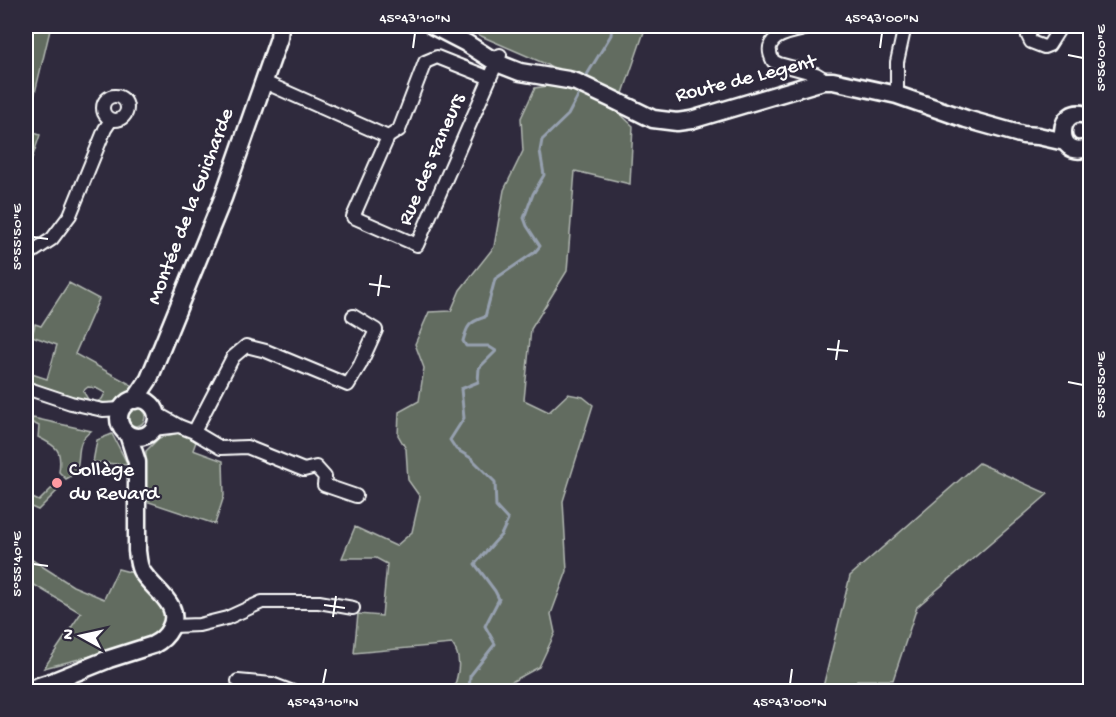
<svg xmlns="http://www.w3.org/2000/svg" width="1116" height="717" viewBox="0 0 1116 717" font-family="'Gochi Hand',sans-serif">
	<rect width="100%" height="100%" fill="#2f2a3d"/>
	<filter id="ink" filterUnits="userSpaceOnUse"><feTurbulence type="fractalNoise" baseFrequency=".0167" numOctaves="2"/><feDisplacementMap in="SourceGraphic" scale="12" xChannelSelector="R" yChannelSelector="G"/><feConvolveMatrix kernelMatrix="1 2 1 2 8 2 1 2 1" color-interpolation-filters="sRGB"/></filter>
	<g filter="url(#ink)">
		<path fill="#626c60" stroke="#b0b6b0" stroke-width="1.5" d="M26 26H44L50 30 26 130 40 135 26 176Z
			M458 26H646L617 111 633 126 630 184 575 171 567 271 531 329 524 400 549 412 568 394 583 397 593 405 563 501 567 571 551 614 555 633 539 667 495 691H453C458 676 463 658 452 644L354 653 358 614 382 616 387 564 376 558H342L355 527 396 546 412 532 420 497 408 480 406 449 398 435 399 412 419 401 424 368 415 344 429 312 451 311 460 290 494 247 504 190 523 151 521 118 535 88 560 84 564 72Z
			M69 283 99 299 75 354 137 388C123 403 117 404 97 402L102 399 105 393 96 388 88 387 83 391 89 401 26 383V372L47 379 57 345 32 336 35 324 41 326Z
			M127 417a9 9 0 1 1 18 0a9 9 0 1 1-18 0Z
			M33 418 91 431C87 434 83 438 81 443 76 457 83 471 66 479L59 472C62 450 58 447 38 437L39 426 31 422Z
			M178 433 197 439 193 450 223 461 224 496 215 524 143 500 146 451 159 438Z
			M112 434 128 465 93 462 97 440Z
			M979 463 1048 494 917 607 893 680H857L853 691H822L850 576Z
			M56 488 57 491 38 510 29 506 26 513V495L39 501 51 489Z
			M26 556 73 586 104 599 118 569 137 574 167 617 161 631 130 646 44 668 81 613 26 580Z"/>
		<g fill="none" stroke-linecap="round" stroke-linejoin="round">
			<path stroke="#96a0af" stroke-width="3" d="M585 78 611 35 612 26
				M469 692 470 676 495 644 485 626 499 599 495 591 475 564 501 535 508 520 496 507 495 482 471 458 456 449 450 440 464 418 461 389 478 382 479 368 496 351 488 346H466L463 341C467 326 469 322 485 317L495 279 535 252 540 246 527 226 524 218 533 194 544 175 540 151 542 140 568 115 578 96"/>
			<defs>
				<path id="street" d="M816 26C799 32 758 32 773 61L779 64 816 74 821 77 823 81
					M1033 26 1028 36 1031 42 1044 47 1049 45 1061 26
					M1089 26H1090
					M264 82 388 137 353 217 417 245 500 55
					M897 95V62L905 26
					M103 108a12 12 0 1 1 24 0a12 12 0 1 1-24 0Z
					M388 137 399 130 425 62 437 57 490 78
					M26 256 52 239 70 215 105 129 111 120
					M26 388 71 403 103 410 122 409
					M156 413 179 426
					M153 429 179 426 194 432 221 448 247 447 304 470 316 467 325 477 324 485 356 496
					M194 432 233 357 246 346 266 351 348 385 360 365 376 330 353 316
					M173 626 199 625 227 618 262 602H319L353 608
					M238 681 272 684 293 692"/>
				<path id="secondary" d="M433 26 466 43 497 63 520 72 568 80 576 82 610 98 653 119 677 122 691 120 823 81H833L897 95 966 119 1023 135 1038 136 1065 142
					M1090 117C1056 99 1052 163 1090 147
					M119 418a19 19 0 1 1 38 0a19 19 0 1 1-38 0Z
					M135 400 149 379 223 198 279 38 280 26
					M26 690 54 681 109 659 153 645C161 641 166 637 170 629 184 604 151 589 141 570 138 564 138 557 137 551V462L128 434"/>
			</defs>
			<use href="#street" stroke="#fff" stroke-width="16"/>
			<use href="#secondary" stroke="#fff" stroke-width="21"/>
			<use href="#street" stroke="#2f2a3d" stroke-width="12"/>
			<use href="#secondary" stroke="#2f2a3d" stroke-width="16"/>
		</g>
	</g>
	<path fill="none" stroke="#fff" stroke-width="2" d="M413 48 415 33M880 48 882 33M1068 55 1083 58M33 237 48 239M369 284 390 287M378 296 381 275M827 349 848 351M836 360 839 340M1068 382 1083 385M33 564 48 566M324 605 345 608M333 617 336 596M323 684 326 669M790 684 792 669"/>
	<circle fill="#ff9aa2" stroke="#2f2a3d" stroke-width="2" cx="57" cy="483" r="6"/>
	<g text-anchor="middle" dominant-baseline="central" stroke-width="4.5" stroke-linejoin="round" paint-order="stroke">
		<g font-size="21" fill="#fff" stroke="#2f2a3d">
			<text transform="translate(746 80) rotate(-14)">Route de Legent</text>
			<text transform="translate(433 160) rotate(-67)">Rue des Faneurs</text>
			<text transform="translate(192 207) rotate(-69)">Montée de la Guicharde</text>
		</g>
		<g font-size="21" fill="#fff" stroke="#2f2a3d" text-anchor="start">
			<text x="69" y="471">Collège<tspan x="69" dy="24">du Revard</tspan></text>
		</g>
	</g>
	<rect width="1116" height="717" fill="none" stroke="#2f2a3d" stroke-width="66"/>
	<g transform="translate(81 636) rotate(278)" stroke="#2f2a3d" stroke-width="4.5" paint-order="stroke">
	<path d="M0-4.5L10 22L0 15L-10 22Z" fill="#ffffff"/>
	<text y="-9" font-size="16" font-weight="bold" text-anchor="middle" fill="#ffffff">N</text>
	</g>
	<rect x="33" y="33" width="1050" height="651" fill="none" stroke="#fff" stroke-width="2"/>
	<g font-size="15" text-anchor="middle" fill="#fff">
		<text x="415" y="22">45°43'10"N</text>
		<text x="882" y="22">45°43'00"N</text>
		<text transform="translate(1100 58) rotate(-90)" y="5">5°56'00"E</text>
		<text transform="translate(16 237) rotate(-90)" y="5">5°55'50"E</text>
		<text transform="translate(1100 385) rotate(-90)" y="5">5°55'50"E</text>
		<text transform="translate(16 564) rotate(-90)" y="5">5°55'40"E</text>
		<text x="323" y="706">45°43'10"N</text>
		<text x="790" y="706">45°43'00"N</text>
	</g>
</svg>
